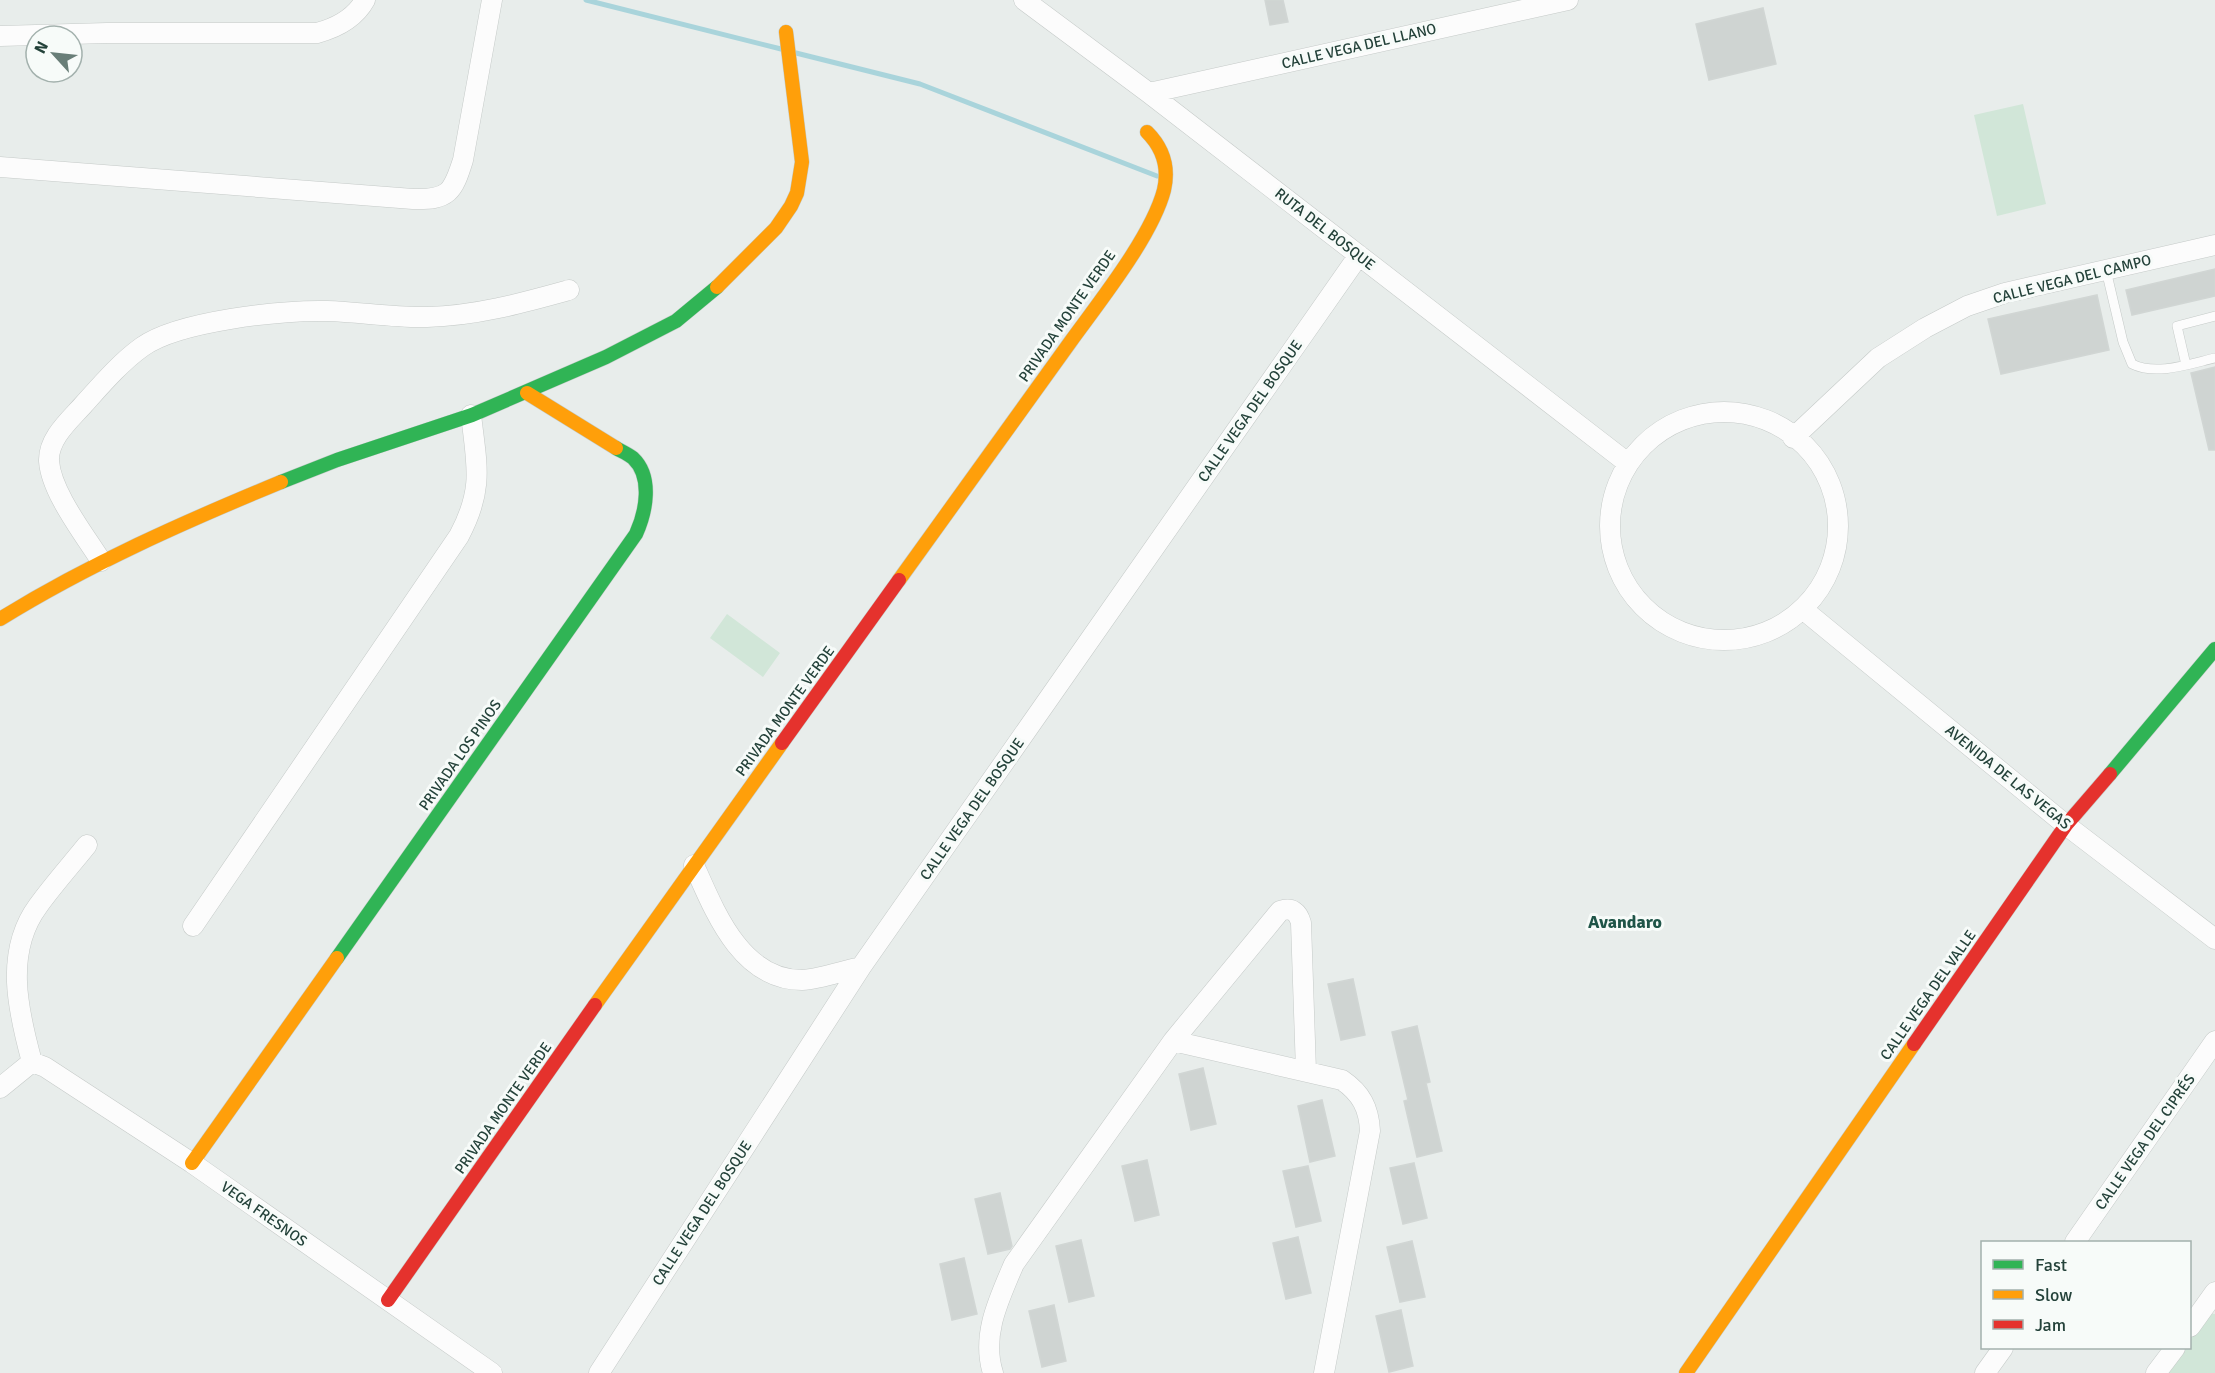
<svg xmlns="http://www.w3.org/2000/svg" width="2215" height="1373" viewBox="0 0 2215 1373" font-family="Signika,sans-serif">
	<rect width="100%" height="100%" fill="#e8edeb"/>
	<path fill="#d1e6d8" d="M2023 104 2046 204 1997 216 1974 115Z
		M727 614 780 653 763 677 710 638Z
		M2203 1313 2215 1314V1373H2163L2180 1348H2190V1333Z"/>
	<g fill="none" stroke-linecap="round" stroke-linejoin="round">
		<path stroke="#a9d4db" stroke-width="5" d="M586 0 781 49
			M796 53 920 84 1157 176"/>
	</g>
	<path fill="#cfd4d2" stroke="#d1d6d4" stroke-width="1.5" d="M1265 0H1283L1288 22 1270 25Z
		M1763 8 1776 64 1709 80 1696 24Z
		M2215 269V296L2132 315 2126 290Z
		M2097 295 2109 350 2001 374 1988 319Z
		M2215 367V450H2209L2191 373Z
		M1353 979 1365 1035 1341 1040 1328 984Z
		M1417 1026 1430 1082 1426 1083 1442 1151 1417 1157 1404 1101 1408 1100 1392 1032Z
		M1203 1068 1216 1124 1191 1130 1179 1074Z
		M1322 1100 1335 1156 1310 1162 1298 1106Z
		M1147 1160 1159 1215 1135 1221 1122 1166Z
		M1414 1163 1427 1218 1403 1224 1390 1168Z
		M1308 1166 1321 1221 1296 1227 1283 1171Z
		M1000 1193 1012 1246 1010 1249 988 1254 975 1199Z
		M1298 1237 1311 1293 1286 1299 1273 1243Z
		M1081 1240 1094 1296 1069 1302 1056 1246Z
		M1412 1241 1425 1297 1400 1302 1387 1247Z
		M964 1258 977 1314 952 1320 940 1264Z
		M1054 1305 1066 1361 1042 1367 1029 1311Z
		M1401 1310 1413 1366 1389 1372 1376 1316Z"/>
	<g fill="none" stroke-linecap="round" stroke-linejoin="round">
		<defs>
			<path id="lane" d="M2106 270 2123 342 2132 364C2156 376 2189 364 2215 358
				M2186 365 2177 326 2215 316"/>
			<path id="street" d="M1024 0 1149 93 1625 461
				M0 36 107 33H317C336 28 355 18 365 0
				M1149 93 1568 0
				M0 167 413 199C449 200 453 192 463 160L492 0
				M1610 526a114 114 0 1 1 228 0a114 114 0 1 1-228 0Z
				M1793 438 1878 358 1925 328 1967 306 2005 293 2215 245
				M101 561C84 534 51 492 49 461 48 438 71 419 84 404 102 384 121 362 142 347 178 321 282 310 327 311 361 312 394 318 427 317 476 316 522 303 569 290
				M1805 611 2066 825 2215 939
				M694 865C715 912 741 980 802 980 821 979 842 971 861 967
				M193 926 459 536C484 489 477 466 471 415
				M1173 1041 1280 911C1292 907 1298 912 1301 923L1306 1071
				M32 1062 45 1067 192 1163 492 1373
				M32 1062C18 1011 4 952 38 906 53 885 71 865 87 845
				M0 1088 32 1062
				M2075 1242 2215 1041
				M2190 1327 2215 1292
				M599 1373 861 967 1359 255
				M993 1373C981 1335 999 1299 1014 1264L1173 1041 1342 1080C1361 1093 1369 1108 1370 1131L1324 1373
				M1985 1373 2003 1348
				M2156 1373 2175 1348"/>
			<path id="fast" d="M281 482 337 460 472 415 606 357 676 321 717 287
				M2110 774 2215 649
				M337 958 636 534C646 512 653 477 633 458 628 454 621 451 616 448"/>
			<path id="slow" d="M717 287 776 228 791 206 797 193 802 162 786 32
				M527 393 616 448
				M899 580C956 500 1014 421 1071 341 1100 301 1152 236 1164 190 1169 168 1163 148 1147 132
				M0 619C89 564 184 522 281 482
				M595 1005 782 743
				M192 1163 337 958
				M1686 1373 1914 1044"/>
			<path id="jam" d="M782 743 899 580
				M1914 1044 2066 825 2110 774
				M388 1300 595 1005"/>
		</defs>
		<use href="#lane" stroke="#c5cac8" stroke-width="10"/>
		<use href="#street" stroke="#c5cac8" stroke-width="21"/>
		<use href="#fast" stroke="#c3cbc8" stroke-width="15"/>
		<use href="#slow" stroke="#c3cbc8" stroke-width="15"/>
		<use href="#jam" stroke="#c3cbc8" stroke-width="15"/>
		<use href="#lane" stroke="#fcfcfc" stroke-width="9"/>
		<use href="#street" stroke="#fcfcfc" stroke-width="20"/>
		<use href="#fast" stroke="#30b455" stroke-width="14"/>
		<use href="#slow" stroke="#ff9f0a" stroke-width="14"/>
		<use href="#jam" stroke="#e5322d" stroke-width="14"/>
	</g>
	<g text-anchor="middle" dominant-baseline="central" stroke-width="6" stroke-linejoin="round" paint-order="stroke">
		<g font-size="15" fill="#24423a" stroke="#f7fbf9">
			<text transform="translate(1359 46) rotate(-13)">CALLE VEGA DEL LLANO</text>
			<text transform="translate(1325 229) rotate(38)">RUTA DEL BOSQUE</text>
			<text transform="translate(2072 279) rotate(-14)">CALLE VEGA DEL CAMPO</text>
			<text transform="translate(1067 316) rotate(-55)">PRIVADA MONTE VERDE</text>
			<text transform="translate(1250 411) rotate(-55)">CALLE VEGA DEL BOSQUE</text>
			<text transform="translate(785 711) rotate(-54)">PRIVADA MONTE VERDE</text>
			<text transform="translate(460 755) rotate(-55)">PRIVADA LOS PINOS</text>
			<text transform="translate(2008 777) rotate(39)">AVENIDA DE LAS VEGAS</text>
			<text transform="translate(972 809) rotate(-55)">CALLE VEGA DEL BOSQUE</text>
			<text transform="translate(1928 995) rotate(-55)">CALLE VEGA DEL VALLE</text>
			<text transform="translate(503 1108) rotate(-55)">PRIVADA MONTE VERDE</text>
			<text transform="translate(2145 1142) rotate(-55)">CALLE VEGA DEL CIPRÉS</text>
			<text transform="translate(702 1213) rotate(-57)">CALLE VEGA DEL BOSQUE</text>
			<text transform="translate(264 1214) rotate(35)">VEGA FRESNOS</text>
		</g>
		<g font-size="18" font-weight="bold" fill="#1f5548" stroke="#f7fbf9">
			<text x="1625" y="922">Avandaro</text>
		</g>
	</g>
	<rect x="1981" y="1241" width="210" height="108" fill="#f7fbf9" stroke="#a3b1ad" stroke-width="1.5"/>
	<rect x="1993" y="1260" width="30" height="9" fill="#30b455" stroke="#a3b1ad" stroke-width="1.5"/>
	<text x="2035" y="1271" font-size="18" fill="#24423a">Fast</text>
	<rect x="1993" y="1290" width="30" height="9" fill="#ff9f0a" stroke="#a3b1ad" stroke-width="1.5"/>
	<text x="2035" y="1301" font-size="18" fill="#24423a">Slow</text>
	<rect x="1993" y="1320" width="30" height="9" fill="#e5322d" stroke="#a3b1ad" stroke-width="1.5"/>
	<text x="2035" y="1331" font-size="18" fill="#24423a">Jam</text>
	<g transform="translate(54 54) rotate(297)"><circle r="28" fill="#f7fbf9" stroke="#a3b1ad" stroke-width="1.5"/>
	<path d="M0-4.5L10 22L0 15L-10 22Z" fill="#697e78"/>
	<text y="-9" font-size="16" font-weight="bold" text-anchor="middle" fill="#24423a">N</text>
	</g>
</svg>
